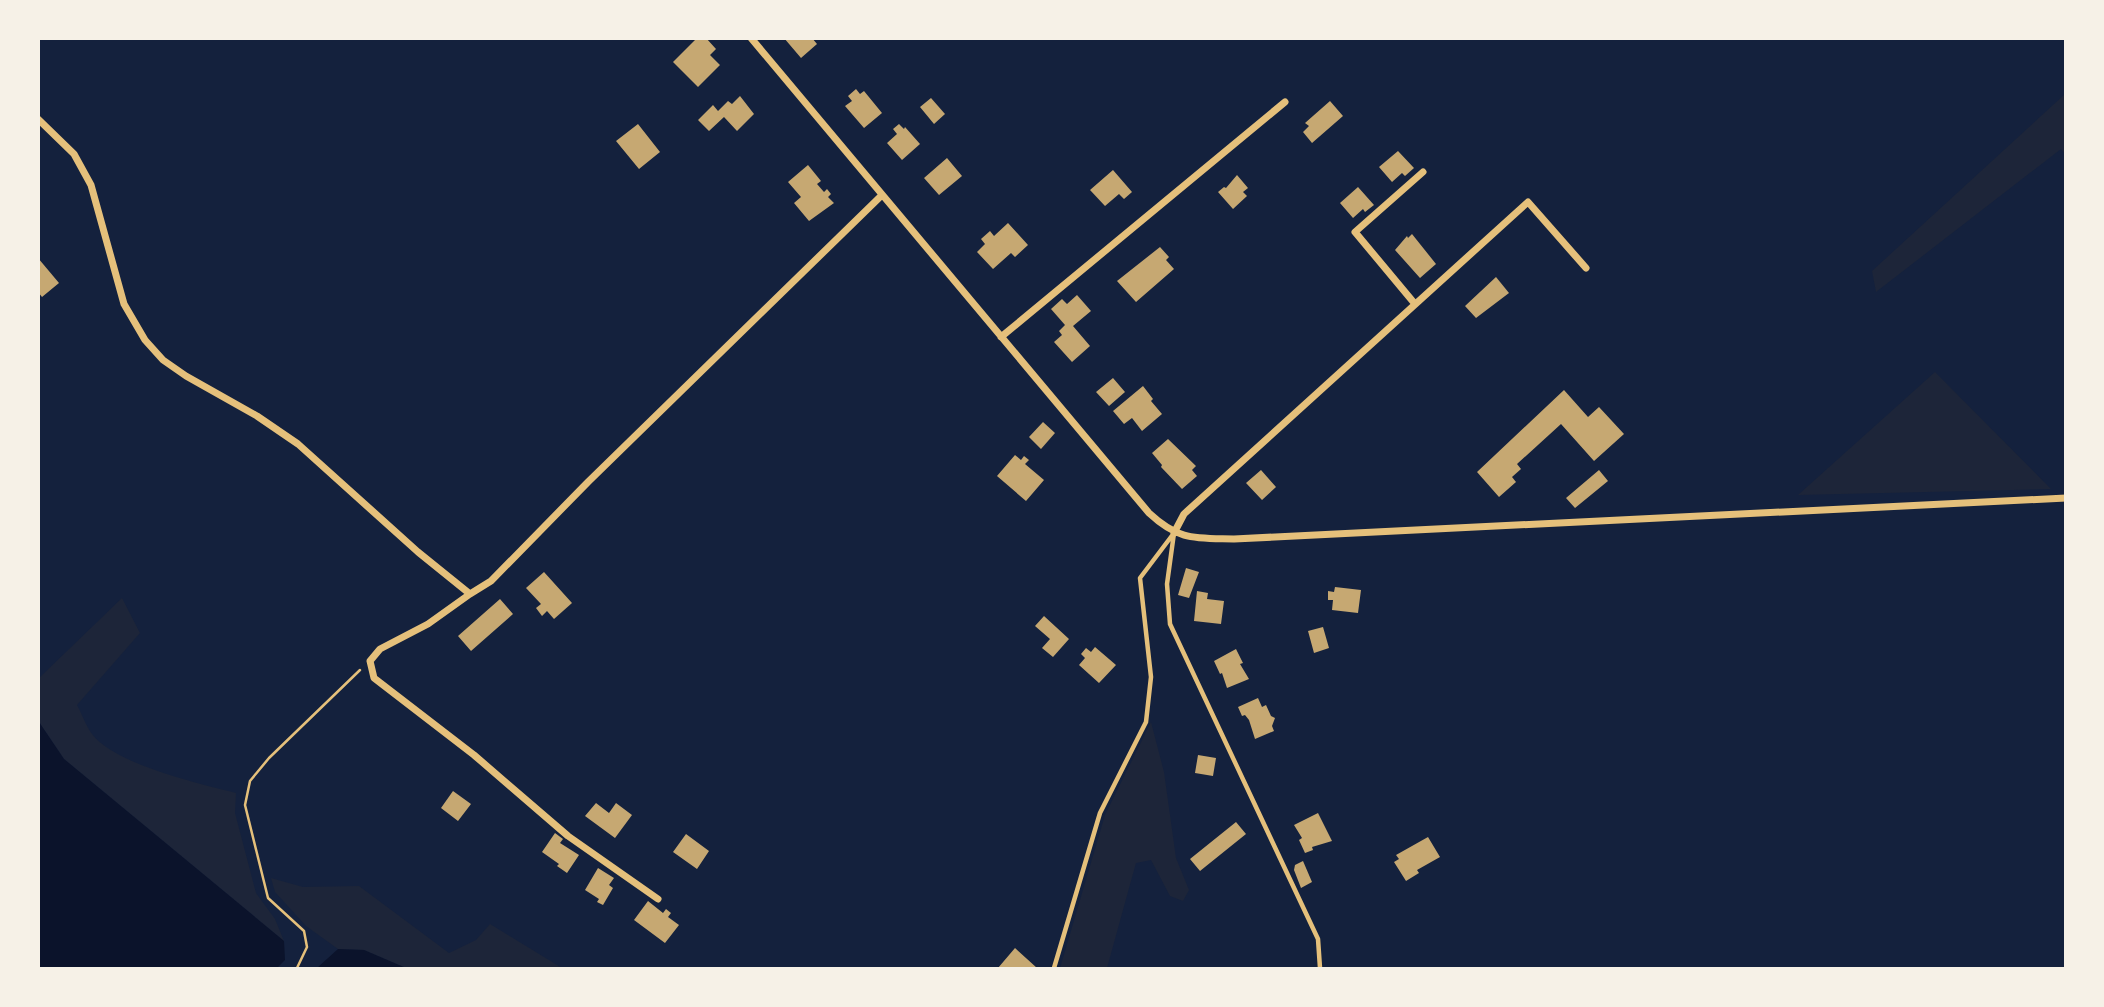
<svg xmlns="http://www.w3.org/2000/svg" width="2104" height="1007" viewBox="0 0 2104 1007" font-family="'Source Sans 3',sans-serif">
	<rect width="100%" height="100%" fill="#14213d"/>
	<path fill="#1d2539" d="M2065 94V154L2061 149 1876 292 1872 271Z
		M1935 372 2051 489 1798 495Z
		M122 598 140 633 77 705C82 714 86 726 92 734 114 764 200 784 236 793L235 813 256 893 275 919 284 941 64 759 39 722 38 679Z
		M1151 722 1164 772 1176 858 1189 890 1183 901 1170 896 1151 860 1136 863 1107 968H1060L1105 815Z
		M271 878 303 887 359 886 449 953 476 940 490 924 562 968H406L364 950 338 949 306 926 275 892Z"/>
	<path fill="#0b132b" d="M39 722 64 759 284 941 285 960 277 968H39Z
		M338 949 364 950 406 968H317Z"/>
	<path fill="#c6a872" d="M697 38H706L716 49 710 55 720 65 698 87 673 62Z
		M784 38H812L817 44 801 58Z
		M856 89 860 94 864 91 882 113 864 128 845 106 852 101 848 96Z
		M740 96 754 114 737 131 724 117 709 131 698 120 713 105 718 111 728 101 732 104Z
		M931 98 945 114 934 124 920 107Z
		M1330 101 1343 116 1312 143 1303 132 1309 126 1305 123Z
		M638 124 660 152 639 169 616 141Z
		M899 124 904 129 905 127 920 144 902 160 887 143 897 134 893 129Z
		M1398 151 1414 168 1405 176 1402 173 1392 182 1379 167Z
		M947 158 962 176 939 195 924 178Z
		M808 165 821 181 817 184 824 192 827 189 831 194 828 197 834 203 809 221 794 203 801 197 788 182Z
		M1113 170 1132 192 1124 199 1119 194 1105 206 1090 190Z
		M1237 175 1248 188 1243 192 1247 196 1233 209 1218 192 1224 187 1226 188Z
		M1358 187 1374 205 1365 212 1363 209 1353 218 1340 203Z
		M1008 223 1028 245 1015 257 1011 253 993 269 977 252 985 244 981 239 990 231 994 236Z
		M1412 234 1436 264 1420 278 1395 250 1407 236 1408 238Z
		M1160 247 1169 257 1166 260 1174 269 1136 302 1117 281Z
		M38 258 59 283 42 297 38 292Z
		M1496 277 1509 293 1476 318 1465 306Z
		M1077 295 1091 311 1073 326 1090 346 1072 362 1054 342 1062 335 1059 331 1065 325 1051 309 1062 299 1067 304Z
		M1113 378 1125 392 1109 406 1096 392Z
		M1143 386 1153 399 1151 401 1162 414 1142 431 1132 418 1124 424 1113 411Z
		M1564 390 1588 417 1599 407 1624 434 1594 461 1561 424 1517 464 1521 469 1512 477 1516 482 1499 497 1477 472Z
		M1043 422 1055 433 1041 449 1029 437Z
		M1168 439 1196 466 1192 470 1197 476 1182 489 1161 467 1162 465 1152 453Z
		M1015 455 1021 460 1024 456 1029 460 1025 464 1044 480 1026 501 997 476Z
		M1261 470 1276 487 1262 500 1246 483Z
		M1599 470 1608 481 1575 508 1566 498Z
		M1186 568 1199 572 1189 598 1178 595Z
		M544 572 572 603 554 619 547 611 542 616 536 608 541 604 526 588Z
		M1335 587 1361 590 1358 613 1332 610 1333 600H1328V591L1334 592Z
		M1197 591 1208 593 1207 599 1224 601 1221 624 1194 621Z
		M500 599 513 614 471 651 458 636Z
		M1044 616 1069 639 1053 657 1042 648 1050 639 1035 626Z
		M1323 627 1329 648 1314 653 1308 631Z
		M1095 647 1116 665 1099 683 1079 665 1085 658 1081 654 1086 648 1091 652Z
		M1236 649 1243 663 1240 664 1249 679 1227 688 1222 673 1220 674 1214 661Z
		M1258 698 1262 707 1266 705 1271 716 1275 718 1272 726 1274 731 1255 739 1249 720 1245 715 1242 716 1238 707Z
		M1198 755 1216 758 1213 776 1195 773Z
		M453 791 471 804 458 821 441 808Z
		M596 803 609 813 616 803 632 815 615 838 585 816Z
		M1318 813 1332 841 1312 847 1313 850 1305 853 1299 840 1302 838 1294 825Z
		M1236 822 1246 834 1200 871 1190 859Z
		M555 833 563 839 560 843 579 855 567 873 557 866 559 864 542 852Z
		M686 834 709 851 697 869 673 852Z
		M1428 837 1440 857 1417 870 1419 873 1406 881 1394 862 1399 859 1396 855Z
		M1303 861 1312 882 1301 888 1294 870 1295 865Z
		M598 868 614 878 609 885 613 888 603 905 597 902 599 899 585 890Z
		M648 901 663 913 666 909 671 913 668 917 679 925 665 943 634 920Z
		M1015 948 1037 968H998Z"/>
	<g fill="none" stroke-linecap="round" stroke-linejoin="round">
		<path stroke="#e5c07b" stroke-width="2.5" d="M297 968 307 947 304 931 268 898 245 805 250 781 269 758 360 670"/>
		<path stroke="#e5c07b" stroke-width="4.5" d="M1054 968 1100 813 1146 722 1151 677 1140 578 1174 533 1167 584 1170 624 1318 939 1320 968"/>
		<path stroke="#e5c07b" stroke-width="7" d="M751 38 1149 513C1179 541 1195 538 1234 539L2066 498
			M38 119 74 154 91 185 124 304 145 340 163 360 186 376 257 416 298 444 418 552 470 594 491 581 588 482 881 196
			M1415 304 1355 232 1423 172
			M1001 337 1285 102
			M1174 533 1184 514 1528 202 1586 268
			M470 594 428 624 380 649 370 661 374 678 474 755 568 836 658 899"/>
	</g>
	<rect width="2104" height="1007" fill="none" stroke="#f6f1e7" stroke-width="80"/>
</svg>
